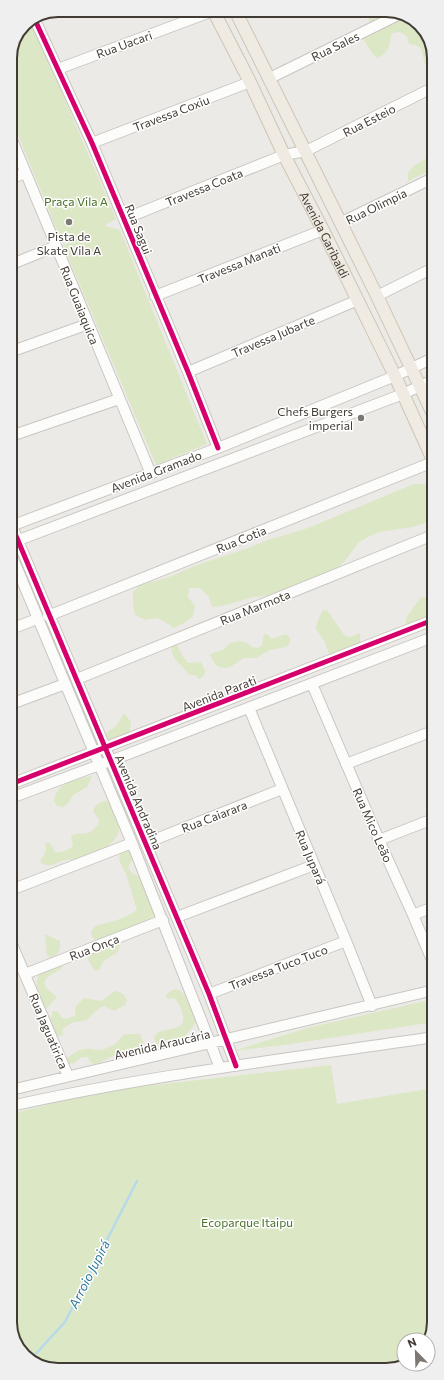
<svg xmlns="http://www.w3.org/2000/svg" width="444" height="1380" viewBox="0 0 444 1380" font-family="Commissioner,sans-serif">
	<rect width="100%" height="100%" fill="#eceae6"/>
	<path fill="#dce7c6" d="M380 10 392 11 369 24V16Z
		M406 17 417 22 432 46V63L425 65C422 53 424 45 409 44L407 36 400 32 392 33C389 45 390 53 377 58L372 53 363 39 371 32Z
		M31 21 116 219 105 225 106 226 120 230 207 444 156 465 63 245 90 233 62 243 10 115V55L24 24Z
		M433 156V169L408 181V173C415 164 422 160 433 156Z
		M414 484H433V520L413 527 379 532 368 537 358 543 345 561 337 568 297 585 266 596 254 597 222 606 212 607 209 597 200 588H189L188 597 195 606 193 616 184 623 174 628 165 622 156 618 145 620 135 615 133 604V592L140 585 169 577 197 565 248 548 268 540 308 528Z
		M425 597 433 600V619L411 625 406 624V618L420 598Z
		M327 610 345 636 350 637 360 633V644L330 657 325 642 316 629C316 623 320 617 322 611Z
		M264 634 269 635 271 639 286 634 290 638V643L286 647 270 650 256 658H244L230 667 225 668 219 667 215 664 210 655C215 651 220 652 224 649 226 647 227 645 229 644 236 639 247 641 252 647L258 648 262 645Z
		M172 644 177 645 182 655 188 663 201 662 205 671 204 676 199 679 195 675H189C182 664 169 659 172 644Z
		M124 713 131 722V727L127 737 107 742 104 737C107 730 112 730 117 725 120 721 121 717 124 713Z
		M92 776 87 787 73 795 68 804 63 807 57 806 54 801C57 782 76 779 92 776Z
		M103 801H108C112 808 120 822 119 830 117 845 91 857 78 860 74 861 70 859 66 860 56 861 50 870 40 862 44 854 48 852 45 843H50L55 852C62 853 68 850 73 846L71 836C77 832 81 835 87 833 92 832 94 828 98 825L99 820 93 811 95 806Z
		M131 850 133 858 130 863 128 868 132 873 141 878C144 891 152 903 154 916L144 922 97 941 92 937 91 931C97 922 107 924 117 920 124 918 131 914 137 910L126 874 119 860 120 854 124 851Z
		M45 934 60 941C61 949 59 954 51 958L47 955Z
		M119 940C124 959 104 952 100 969L95 971 87 958 88 953Z
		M61 963 62 968C58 972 52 973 48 977 39 985 51 992 57 997L46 1009C40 1004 33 982 39 974 43 968 54 966 61 963Z
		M175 989C188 991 193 1010 196 1022 188 1033 167 1062 154 1039L156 1034C166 1026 189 1033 182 1012 180 1006 178 1002 174 998L169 999 165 996 170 991Z
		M115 991C122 992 124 994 127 1000L125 1005 114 1011 104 1006C95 1010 93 1015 86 1020 82 1022 80 1021 76 1022 70 1023 66 1026 62 1030L63 1035 57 1036 50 1021 53 1011 58 1012 61 1017 65 1019 75 1016 76 1006 84 998 101 1001Z
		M434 999V1022L284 1045 233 1051 307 1028Z
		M127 1034H140L144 1044C136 1055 126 1052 115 1055 108 1058 102 1062 95 1065L90 1062 88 1057H82L74 1063 69 1064 66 1059C71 1054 83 1047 91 1049 95 1049 97 1051 101 1050 105 1049 112 1046 115 1044 121 1040 119 1036 127 1034Z
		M331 1065 337 1104 434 1088V1322L428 1340H404L405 1364 398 1368 55 1370 27 1358 12 1334 11 1114 101 1091Z"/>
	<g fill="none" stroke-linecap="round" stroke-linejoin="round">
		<path stroke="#b6daea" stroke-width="2.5" d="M30 1360 65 1322 137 1181"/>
		<defs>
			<path id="minor" d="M35 20 92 143 188 372 218 448
				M58 69 213 11
				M270 78 400 14
				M10 135 151 474
				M92 143 250 82
				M10 179 25 173
				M124 219 284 155 306 151 432 88
				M340 223 433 178
				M10 265 56 246
				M155 296 323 230
				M377 296 433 268
				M10 352 88 324
				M188 372 358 300
				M11 436 119 399
				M11 524 209 994 236 1066
				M11 526 218 448 395 376 433 358
				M11 543 403 394 433 380
				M11 554 132 843 220 1068
				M48 616 433 462
				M11 629 37 619
				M77 679 433 535
				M312 684 379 840 413 915 434 965
				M11 704 65 684
				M249 708 346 941 372 1006
				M346 764 433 731
				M11 784 433 620
				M11 798 110 761 433 637
				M379 840 433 819
				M146 843 282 789
				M11 890 132 843
				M413 915 433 907
				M177 917 314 865
				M11 942 68 1076
				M25 974 163 920
				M209 994 346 941
				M11 1090 434 990
				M11 1106C150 1075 293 1058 434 1037"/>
			<g id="major">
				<path id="s1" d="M213 10 250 82 284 155 323 230 395 376 433 460"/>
				<path d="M235 10 377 296 433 414"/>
			</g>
		</defs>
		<use href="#minor" stroke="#c9c6c2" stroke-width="12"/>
		<use href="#major" stroke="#cec5b4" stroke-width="14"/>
		<use href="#minor" stroke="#fcfcfb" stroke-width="10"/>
		<use href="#major" stroke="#efeae2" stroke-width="12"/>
		<defs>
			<path id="cycleway" d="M35 20 92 143 188 372 218 448
				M11 524 209 994 236 1066
				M11 784 433 620"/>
		</defs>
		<use href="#cycleway" stroke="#fff" stroke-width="8"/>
		<use href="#cycleway" stroke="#d6006c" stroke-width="5"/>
	</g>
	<g fill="#7e7872" stroke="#fff" stroke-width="1.5">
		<circle cx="69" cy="222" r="4"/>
		<circle cx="361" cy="418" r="4"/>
	</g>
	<g text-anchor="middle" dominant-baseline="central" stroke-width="3" stroke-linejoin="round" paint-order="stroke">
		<g font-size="12" fill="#423b33" stroke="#fff">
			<text transform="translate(124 44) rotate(-20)">Rua Uacari</text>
			<text transform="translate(335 46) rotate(-26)">Rua Sales</text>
			<text transform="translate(171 113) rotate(-21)">Travessa Coxiu</text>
			<text transform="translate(369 120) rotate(-27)">Rua Esteio</text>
			<text transform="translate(204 187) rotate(-22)">Travessa Coata</text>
			<text transform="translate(376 206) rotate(-26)">Rua Olimpia</text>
			<text transform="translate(139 229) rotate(68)">Rua Sagui</text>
			<text stroke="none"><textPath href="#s1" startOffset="251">Avenida Garibaldi</textPath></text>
			<text transform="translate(239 263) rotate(-22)">Travessa Manati</text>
			<text transform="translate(80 305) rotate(68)">Rua Guaiaquica</text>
			<text transform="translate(273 336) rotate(-23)">Travessa Jubarte</text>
			<text transform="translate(156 471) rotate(-21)">Avenida Gramado</text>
			<text transform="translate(241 539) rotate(-22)">Rua Cotia</text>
			<text transform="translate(255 607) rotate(-22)">Rua Marmota</text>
			<text transform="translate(219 693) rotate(-21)">Avenida Parati</text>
			<text transform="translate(139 802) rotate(67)">Avenida Andradina</text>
			<text transform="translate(214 816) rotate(-21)">Rua Caiarara</text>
			<text transform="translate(373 825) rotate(66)">Rua Mico Leão</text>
			<text transform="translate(311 857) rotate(67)">Rua Jupará</text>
			<text transform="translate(94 947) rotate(-21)">Rua Onça</text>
			<text transform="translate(278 967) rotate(-21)">Travessa Tuco Tuco</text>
			<text transform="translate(49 1031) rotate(67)">Rua Jaguatirica</text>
			<text transform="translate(162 1044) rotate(-13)">Avenida Araucária</text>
		</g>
		<g font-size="12" fill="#4a7029" stroke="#fff">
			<text x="76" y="201">Praça Vila A</text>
			<text x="247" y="1222">Ecoparque Itaipu</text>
		</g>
		<g font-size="12" fill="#423b33" stroke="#fff">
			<text x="69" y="236">Pista de<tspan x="69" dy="14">Skate Vila A</tspan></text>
			<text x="353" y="411" text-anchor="end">Chefs Burgers<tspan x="353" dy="14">imperial</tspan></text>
		</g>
		<g font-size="13" font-style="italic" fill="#2f7aa0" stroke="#fff">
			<text transform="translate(89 1274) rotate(-63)">Arroio Jupirá</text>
		</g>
	</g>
	<path d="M0 0H444V1380H0ZM58 17H386A41 41 0 0 1 427 58V1322A41 41 0 0 1 386 1363H58A41 41 0 0 1 17 1322V58A41 41 0 0 1 58 17Z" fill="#f0efef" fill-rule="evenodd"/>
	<path fill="none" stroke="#423b33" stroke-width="2" d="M58 17H386A41 41 0 0 1 427 58V1322A41 41 0 0 1 386 1363H58A41 41 0 0 1 17 1322V58A41 41 0 0 1 58 17Z"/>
	<g transform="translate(416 1352) rotate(337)"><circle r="19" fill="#ffffff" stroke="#b3b1ad"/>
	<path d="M0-3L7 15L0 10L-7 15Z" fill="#7e7872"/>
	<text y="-6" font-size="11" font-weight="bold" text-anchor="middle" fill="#423b33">N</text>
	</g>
</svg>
